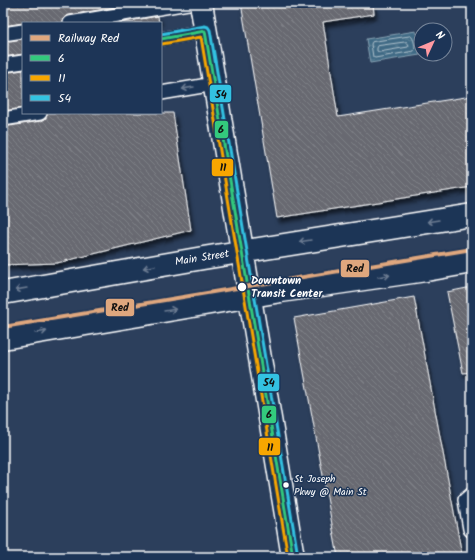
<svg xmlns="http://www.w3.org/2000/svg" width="475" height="560" viewBox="0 0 475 560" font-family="Kalam,sans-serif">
	<defs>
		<pattern id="water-ripples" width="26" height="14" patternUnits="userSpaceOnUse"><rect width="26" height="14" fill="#3f6a85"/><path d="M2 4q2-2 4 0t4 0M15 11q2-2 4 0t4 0" fill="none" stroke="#5c8097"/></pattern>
		<pattern id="building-back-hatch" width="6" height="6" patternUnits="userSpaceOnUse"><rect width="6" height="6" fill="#676971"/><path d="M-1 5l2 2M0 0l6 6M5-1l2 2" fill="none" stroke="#7e8086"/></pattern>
		<filter id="shadow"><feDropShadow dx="2.5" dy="4.5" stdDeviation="2" flood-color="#0009"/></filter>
	</defs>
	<rect width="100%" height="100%" fill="#2c3f5c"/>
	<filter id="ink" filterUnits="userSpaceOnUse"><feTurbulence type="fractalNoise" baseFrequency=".025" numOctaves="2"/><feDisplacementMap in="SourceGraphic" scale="8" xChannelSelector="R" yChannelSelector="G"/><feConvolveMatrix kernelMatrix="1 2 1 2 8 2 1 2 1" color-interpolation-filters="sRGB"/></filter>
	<g filter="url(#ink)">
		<path fill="url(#water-ripples)" stroke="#8ca6b6" d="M416 31 420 55 370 63 366 39Z"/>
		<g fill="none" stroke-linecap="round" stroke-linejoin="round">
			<path stroke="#b2c3ce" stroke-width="1" d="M411 36C414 38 416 48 414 51L375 58 373 57 371 44 372 42Z
				M407 42 409 45 408 47 379 52 377 51V48L378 46Z"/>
		</g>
		<path fill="url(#building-back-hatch)" stroke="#fff" filter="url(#shadow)" d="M3 3H140L69 15 65 17 62 23H23L3 26Z
			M241 3H373L374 14 323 22 338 117 472 96V187L277 218Z
			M158 16 159 23H118Z
			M23 39V54L3 57V42Z
			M23 70V108L3 111V73Z
			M48 113H173L191 230 57 263 3 265V127L41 121 45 119Z
			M472 287V372L463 373 447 292Z
			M414 297 462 555 451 557H338L294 318Z"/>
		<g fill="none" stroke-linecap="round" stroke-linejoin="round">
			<defs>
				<path id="lane" d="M70 23 188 3
					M3 34 23 31
					M161 39 205 31
					M3 65 23 62
					M161 93 214 84
					M3 119 40 113
					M472 494 465 500 470 529 472 531"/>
				<path id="secondary" d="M201 3 293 557
					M3 293 203 258 472 215
					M3 338 281 291 426 270 472 262"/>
			</defs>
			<use href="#lane" stroke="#fff" stroke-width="16"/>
			<use href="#secondary" stroke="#fff" stroke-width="25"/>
			<use href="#lane" stroke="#1d3557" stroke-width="13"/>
			<use href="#secondary" stroke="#1d3557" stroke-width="22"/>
			<defs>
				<path id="bus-1" d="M161 39 205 31 293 557"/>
				<path id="bus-2" d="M162 44 201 37 288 557"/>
				<path id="bus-3" d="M161 34 205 26 208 27 210 30 298 556"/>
			</defs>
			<use href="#bus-1" stroke="#1d3557" stroke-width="6"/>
			<use href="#bus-2" stroke="#1d3557" stroke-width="6"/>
			<use href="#bus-3" stroke="#1d3557" stroke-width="6"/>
			<use href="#bus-1" stroke="#33ca7d" stroke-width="3"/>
			<use href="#bus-2" stroke="#f7a600" stroke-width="3"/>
			<use href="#bus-3" stroke="#33c2e2" stroke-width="3"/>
			<defs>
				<path id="rail-1" d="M3 327 472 249"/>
			</defs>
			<use href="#rail-1" stroke="#1d3557" stroke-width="7"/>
			<use href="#rail-1" stroke="#dfa77e" stroke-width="4"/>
		</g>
		<defs><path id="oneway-shaft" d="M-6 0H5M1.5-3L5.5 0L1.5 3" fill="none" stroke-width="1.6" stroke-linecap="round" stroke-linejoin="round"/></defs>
		<g stroke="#6c7c92">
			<use href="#oneway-shaft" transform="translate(188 88) rotate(170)"/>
			<use href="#oneway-shaft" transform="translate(433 221) rotate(171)"/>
			<use href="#oneway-shaft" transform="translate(305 241) rotate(171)"/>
			<use href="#oneway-shaft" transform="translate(149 267) rotate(170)"/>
			<use href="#oneway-shaft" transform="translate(384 276) rotate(-8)"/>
			<use href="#oneway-shaft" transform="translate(21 289) rotate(170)"/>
			<use href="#oneway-shaft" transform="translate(170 310) rotate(-9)"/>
			<use href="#oneway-shaft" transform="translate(41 332) rotate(-9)"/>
		</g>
	</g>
	<g fill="#fff" stroke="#1d3557" stroke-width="1.5">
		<circle cx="242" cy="287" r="5"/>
		<circle cx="286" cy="485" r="3.5"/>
	</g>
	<g text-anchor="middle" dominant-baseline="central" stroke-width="3" stroke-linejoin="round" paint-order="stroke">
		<g font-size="10" fill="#fff" stroke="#1d3557" text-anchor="start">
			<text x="294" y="479">St Joseph<tspan x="294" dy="13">Pkwy @ Main St</tspan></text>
		</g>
		<g font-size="11" fill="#fff" stroke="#1d3557">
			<text transform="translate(202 258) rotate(-9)">Main Street</text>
		</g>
		<g font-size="11" font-weight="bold" fill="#fff" stroke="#1d3557" text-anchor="start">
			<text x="251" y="281">Downtown<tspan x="251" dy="13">Transit Center</tspan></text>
		</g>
	</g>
	<g stroke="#1d3557" stroke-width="1.5">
		<rect x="209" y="84" width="23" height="19" rx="4" fill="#33c2e2"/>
		<rect x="214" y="120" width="15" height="19" rx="4" fill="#33ca7d"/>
		<rect x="211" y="158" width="23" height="19" rx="4" fill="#f7a600"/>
		<rect x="340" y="259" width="30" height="19" rx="4" fill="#dfa77e"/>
		<rect x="105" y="298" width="30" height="19" rx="4" fill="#dfa77e"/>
		<rect x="257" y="373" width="23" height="19" rx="4" fill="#33c2e2"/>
		<rect x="261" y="405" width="16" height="19" rx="4" fill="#33ca7d"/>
		<rect x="258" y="437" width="23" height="19" rx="4" fill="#f7a600"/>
	</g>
	<g font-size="11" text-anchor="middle" font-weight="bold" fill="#111">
		<text x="221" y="98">54</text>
		<text x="221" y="133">6</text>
		<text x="223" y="171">11</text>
		<text x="355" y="272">Red</text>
		<text x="120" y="311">Red</text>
		<text x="269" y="386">54</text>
		<text x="269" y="418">6</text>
		<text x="270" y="451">11</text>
	</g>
	<rect width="475" height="560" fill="none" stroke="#1d3557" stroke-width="16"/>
	<rect x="8" y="8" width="459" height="544" fill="none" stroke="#fff" stroke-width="1.5" filter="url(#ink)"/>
	<rect x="22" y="22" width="140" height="92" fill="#1d3557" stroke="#77869a"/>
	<rect x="30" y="35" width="20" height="6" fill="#dfa77e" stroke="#77869a"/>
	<text x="58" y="42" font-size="12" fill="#ffffff">Railway Red</text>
	<rect x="30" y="55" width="20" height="6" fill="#33ca7d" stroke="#77869a"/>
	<text x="58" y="62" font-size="12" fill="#ffffff">6</text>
	<rect x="30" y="75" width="20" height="6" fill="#f7a600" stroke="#77869a"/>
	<text x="58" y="82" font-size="12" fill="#ffffff">11</text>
	<rect x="30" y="95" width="20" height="6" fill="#33c2e2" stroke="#77869a"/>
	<text x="58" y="102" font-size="12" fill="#ffffff">54</text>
	<g transform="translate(433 42) rotate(46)"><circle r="19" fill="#1d3557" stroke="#77869a"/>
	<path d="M0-3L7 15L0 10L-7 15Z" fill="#ff9aa2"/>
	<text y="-6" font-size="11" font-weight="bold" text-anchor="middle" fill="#ffffff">N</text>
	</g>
</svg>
